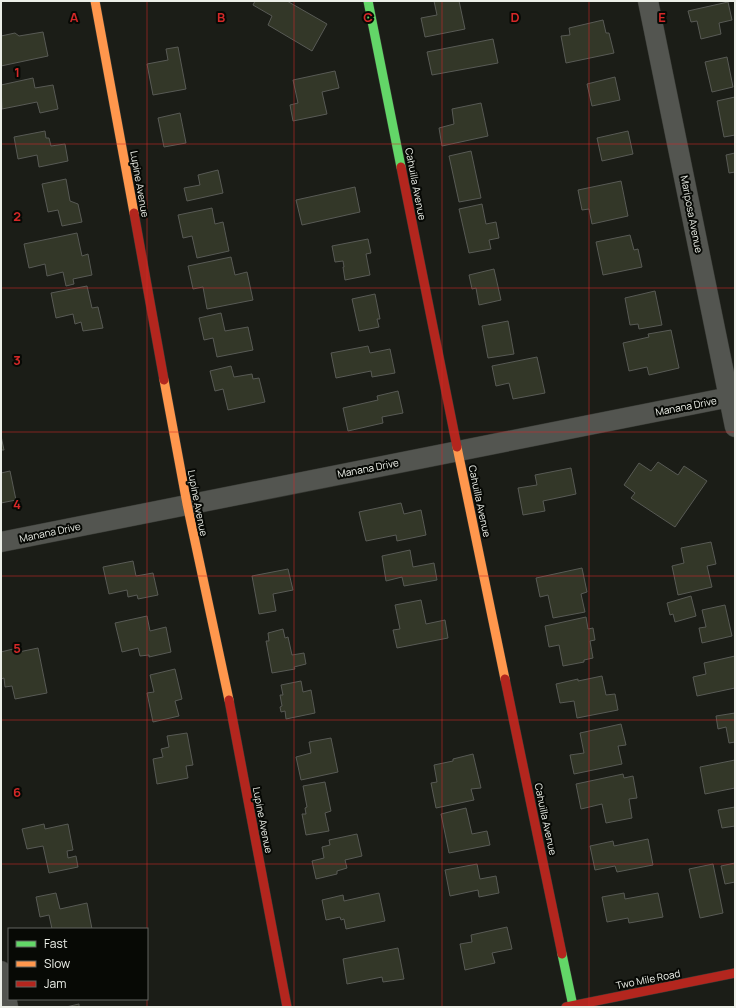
<svg xmlns="http://www.w3.org/2000/svg" width="736" height="1008" viewBox="0 0 736 1008" font-family="Manrope,sans-serif">
	<rect width="100%" height="100%" fill="#1b1d17"/>
	<path fill="#333728" stroke="#585a55" d="M255 1H287L327 24 312 51 268 25 272 16 253 5Z
		M434 1H459L465 29 425 37 421 18 437 15Z
		M728 2 732 20 719 23 721 34 701 39 697 21 691 22 688 11Z
		M603 20 606 33H609L614 53 566 63 561 36 570 35 569 28Z
		M43 32 48 56 1 66V36L15 33 19 36Z
		M493 39 498 63 432 75 427 52Z
		M178 47 186 89 153 95 147 64 168 60 166 49Z
		M727 57 733 87 712 92 705 62Z
		M335 71 339 88 322 92 327 114 293 121 290 105 298 103 293 80Z
		M615 77 620 100 592 106 587 84Z
		M33 78 35 88 53 85 58 109 40 113 37 102 2 109 1 85Z
		M735 97V135L724 137 717 101Z
		M481 103 488 136 442 146 439 128 454 124 452 109Z
		M180 113 186 143 164 147 158 118Z
		M45 131 46 138H49L51 146 65 144 68 161 39 167 37 155 18 159 14 137Z
		M628 131 633 154 602 161 597 138Z
		M471 151 481 198 459 202 449 156Z
		M735 153V172L729 173 726 155Z
		M218 170 223 193 187 201 184 188 200 185 198 175Z
		M66 179 70 201 78 204 82 222 62 226 58 210 48 212 42 184Z
		M621 181 628 216 592 224 589 209 582 210 578 190Z
		M355 187 360 212 302 225 296 200Z
		M482 204 486 224 496 222 499 238 489 240 491 249 469 253 459 209Z
		M212 208 215 224 223 222 229 251 197 258 192 236 183 238 178 215Z
		M77 233 82 256 88 254 92 275 73 279 74 284 66 286 63 272 47 276 45 264 29 268 24 244Z
		M630 235 634 250 638 249 642 267 603 275 596 242Z
		M368 239 371 253 366 254 370 275 345 280 343 267H344L343 261 335 262 332 246Z
		M231 257 235 275 247 272 253 300 207 309 203 287 193 289 188 266Z
		M494 269 501 300 479 305 476 288 472 289 469 275Z
		M87 286 92 308 98 307 103 328 83 331 81 322 75 324 73 314 56 318 51 293Z
		M655 291 662 325 639 329 638 324 630 325 625 298Z
		M375 294 380 319H377L379 327 359 331 352 299Z
		M221 313 225 331 248 327 253 350 217 357 213 338 204 340 199 318Z
		M508 321 514 354 488 358 482 326Z
		M671 330 679 368 649 375 647 367 629 371 623 343 649 337 648 334Z
		M368 346 370 353 390 349 395 373 372 377 371 371 336 378 331 353Z
		M537 357 545 393 513 399 509 383 496 386 492 366Z
		M231 366 234 377 252 374 253 379 259 378 265 402 228 410 223 389 215 391 210 371Z
		M398 391 403 413 382 417 383 423 348 431 343 408 378 400 377 396Z
		M1 436 4 450H1Z
		M658 462 678 475 684 466 707 481 675 527 631 498 635 493 624 485 639 463 651 471Z
		M571 468 576 494 543 501 545 511 523 515 518 488 537 485 535 475Z
		M10 471 16 500 1 503V473Z
		M401 503 404 514 421 510 426 535 397 541 396 535 366 541 359 512Z
		M711 542 716 564 707 566 712 587 678 595 672 566 684 563 681 548Z
		M410 550 413 567 434 563 437 580 404 586 402 577 386 581 382 556Z
		M133 561 136 576 153 573 158 595 138 599 137 595 128 597 127 590 109 594 103 567Z
		M582 568 587 592 581 594 585 612 553 618 548 595 540 597 536 578Z
		M288 569 293 590 273 594 276 611 259 614 252 576Z
		M691 596 696 616 675 622 673 614 670 615 667 603Z
		M421 600 426 624 445 620 448 638 397 648 393 630 400 629 395 605Z
		M725 605 732 636 702 643 699 628 706 627 702 610Z
		M147 616 150 631 166 627 171 652 149 657V655L140 656 138 648 122 652 115 623Z
		M586 617 588 629 593 628 595 640 590 641 593 658 584 660V662L563 666 559 645 549 647 545 626Z
		M283 629 285 638 288 637 292 655 304 653 306 664 294 667 295 669 272 673 266 641H269L268 633Z
		M38 648 47 693 15 699 12 686 5 687 4 678 1 679V652L13 649 14 653Z
		M735 656V688L697 696 693 677 706 674 704 663Z
		M175 669 182 699 175 701 179 716 153 722 147 693 154 692 150 675Z
		M602 676 606 695 615 694 618 710 577 718 574 701 560 703 556 684 578 679V681Z
		M301 681 303 692 311 690 315 713 286 719 285 711 281 712 280 707 282 706 280 695H283L281 685Z
		M735 713V742L729 743 726 727 718 729 716 716Z
		M621 724 626 745 618 746 622 764 574 774 570 755 584 753 580 733Z
		M187 733 193 765 186 766 188 778 157 784 153 759 163 757 161 749 169 747 167 736Z
		M331 738 338 772 301 780 296 757 311 753 309 742Z
		M473 754 481 788 471 789 474 800 436 808 431 783 437 782 434 765 453 761V759Z
		M735 760V788L705 794 700 767Z
		M623 774 624 778 633 776 637 798 629 799 632 818 606 823 602 804 581 809 576 784Z
		M325 782 331 811 325 813 329 831 306 835 302 814H306L305 808 307 807 303 786Z
		M735 807V826L722 828 718 810Z
		M466 808 472 834 487 831 490 845 449 853 441 814Z
		M44 824 45 829 68 824 73 850 67 851 68 858 76 856 78 867 49 873 43 846 27 849 22 829Z
		M357 834 362 856 345 860 347 868 337 871V874L316 879 312 861 324 858 322 847 330 845 329 840Z
		M648 839 653 865 617 872 615 866 595 870 590 846 613 841 614 846Z
		M735 863V882L725 884 721 866Z
		M477 864 480 879 496 876 499 893 479 897 478 890 450 896 445 870Z
		M713 864 723 913 700 918 689 869Z
		M56 893 60 909 87 903 92 929H52L49 915 40 917 36 897Z
		M379 893 385 921 346 929 344 919 341 920 340 917 326 920 322 900 343 895 344 901Z
		M624 893 625 899 658 893 663 917 629 923 628 918 607 922 602 897Z
		M507 927 512 949 492 953 495 963 465 970 460 944 472 942 471 935Z
		M398 948 404 979 383 982 382 977 347 984 343 959Z
		M79 1004V1007H66Z"/>
	<g fill="none" stroke-linecap="round" stroke-linejoin="round">
		<defs>
			<path id="street" d="M648 1 735 427
				M1 542 735 396
				M1 971 8 1007"/>
			<path id="fast" d="M368 1 401 167
				M562 954 573 1006"/>
			<path id="slow" d="M95 1 134 213
				M164 380 187 504 229 700
				M457 447 505 679"/>
			<path id="jam" d="M401 167 457 447
				M134 213 164 380
				M505 679 562 954
				M229 700 287 1007
				M566 1007 735 973"/>
		</defs>
		<use href="#street" stroke="#373934" stroke-width="21"/>
		<use href="#fast" stroke="#373934" stroke-width="10"/>
		<use href="#slow" stroke="#373934" stroke-width="10"/>
		<use href="#jam" stroke="#373934" stroke-width="10"/>
		<use href="#street" stroke="#535550" stroke-width="20"/>
		<use href="#fast" stroke="#63d668" stroke-width="9"/>
		<use href="#slow" stroke="#ff974d" stroke-width="9"/>
		<use href="#jam" stroke="#b3261e" stroke-width="9"/>
	</g>
	<path fill="none" stroke="#d62828" stroke-width="1" stroke-opacity="0.55" d="M147 1V1007M294 1V1007M442 1V1007M589 1V1007M1 144H735M1 288H735M1 432H735M1 576H735M1 720H735M1 864H735"/>
	<g text-anchor="middle" dominant-baseline="central" stroke-width="4" stroke-linejoin="round" paint-order="stroke">
		<g font-size="10" fill="#ecefe8" stroke="#070905">
			<text transform="translate(140 184) rotate(80)">Lupine Avenue</text>
			<text transform="translate(416 184) rotate(79)">Cahuilla Avenue</text>
			<text transform="translate(692 214) rotate(79)">Mariposa Avenue</text>
			<text transform="translate(686 406) rotate(-11)">Manana Drive</text>
			<text transform="translate(368 468) rotate(-11)">Manana Drive</text>
			<text transform="translate(480 501) rotate(78)">Cahuilla Avenue</text>
			<text transform="translate(198 503) rotate(79)">Lupine Avenue</text>
			<text transform="translate(50 532) rotate(-12)">Manana Drive</text>
			<text transform="translate(546 819) rotate(78)">Cahuilla Avenue</text>
			<text transform="translate(263 820) rotate(79)">Lupine Avenue</text>
			<text transform="translate(648 979) rotate(-11)">Two Mile Road</text>
		</g>
	</g>
	<g font-size="13" text-anchor="middle" font-weight="bold" fill="#d62828" stroke="#070905" stroke-width="4" stroke-linejoin="round" paint-order="stroke">
		<text x="74" y="22">A</text>
		<text x="221" y="22">B</text>
		<text x="368" y="22">C</text>
		<text x="515" y="22">D</text>
		<text x="662" y="22">E</text>
		<text x="17" y="77">1</text>
		<text x="17" y="221">2</text>
		<text x="17" y="365">3</text>
		<text x="17" y="509">4</text>
		<text x="17" y="653">5</text>
		<text x="17" y="797">6</text>
	</g>
	<rect width="736" height="1008" fill="none" stroke="#ecefe8" stroke-width="4"/>
	<rect x="8" y="928" width="140" height="72" fill="#070905" stroke="#636560"/>
	<rect x="16" y="941" width="20" height="6" fill="#63d668" stroke="#636560"/>
	<text x="44" y="948" font-size="12" fill="#ecefe8">Fast</text>
	<rect x="16" y="961" width="20" height="6" fill="#ff974d" stroke="#636560"/>
	<text x="44" y="968" font-size="12" fill="#ecefe8">Slow</text>
	<rect x="16" y="981" width="20" height="6" fill="#b3261e" stroke="#636560"/>
	<text x="44" y="988" font-size="12" fill="#ecefe8">Jam</text>
</svg>
